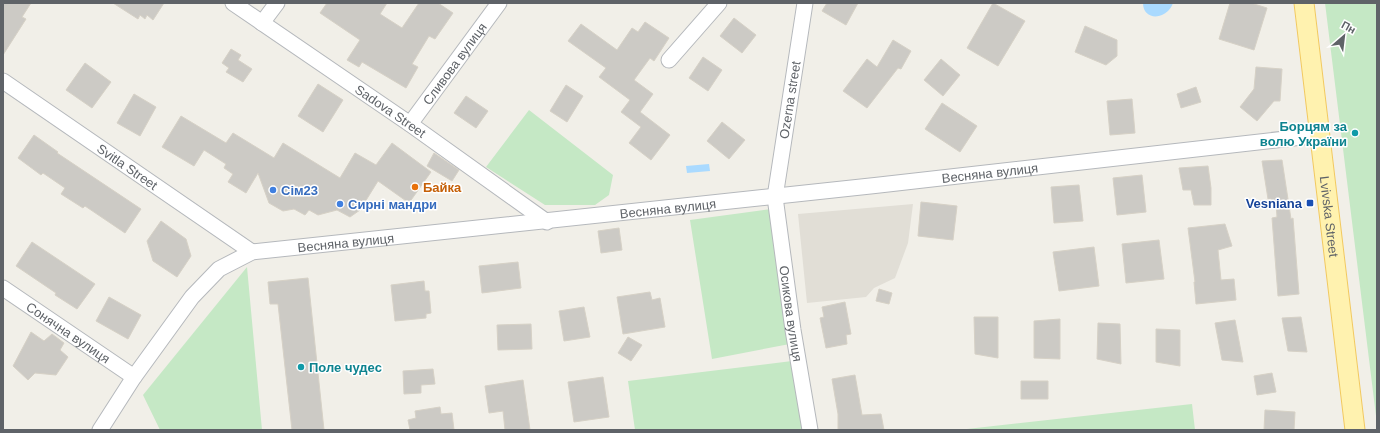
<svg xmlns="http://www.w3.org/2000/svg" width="1380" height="433" viewBox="0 0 1380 433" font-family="Arial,sans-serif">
	<rect width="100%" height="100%" fill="#f1efe8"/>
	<path fill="#e1ded6" d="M913 204 908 243 895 278 874 288 866 297 807 303 798 214Z"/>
	<path fill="#c5e8c5" d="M1325 3H1377V424Z
		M529 110 613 175 609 195 595 205H545L486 167Z
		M771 209 795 343 712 359 690 220Z
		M247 267 262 430H160L143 395Z
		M792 361 803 430H635L628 381Z
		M1192 404 1195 430H958Z"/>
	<path fill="#aadaff" d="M1143 3H1173C1172 6 1170 9 1168 11 1159 20 1143 18 1143 3Z
		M709 164 710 171 687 173 686 166Z"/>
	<path fill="#cccac5" stroke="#d6d1c6" d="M3 3H31L22 17 26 19 3 55Z
		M113 3H164L153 20 147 15 145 19 140 15 138 19Z
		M327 3H387L380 14 402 28 419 3H438L453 13 435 39 429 36 412 64 418 67 406 88 362 62 359 67 347 60 360 40 320 13Z
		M827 3H858L846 25 822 11Z
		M993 3 1025 21 998 66 967 48Z
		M1230 3H1251L1267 8 1254 50 1219 39Z
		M734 18 756 35 742 53 720 36Z
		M645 22 669 38 654 61 650 58 634 80 653 94 640 112 670 135 651 160 629 143 641 127 621 112 630 100 599 77 606 68 568 41 581 24 617 50 632 28 638 32Z
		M1085 26 1117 40V56L1106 65 1075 52Z
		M893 40 911 51 901 69 898 68 867 108 843 91 867 59 877 67Z
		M231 49 241 55 238 60 252 69 243 82 226 72 229 68 222 63Z
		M703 57 722 70 708 91 689 78Z
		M941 59 960 75 943 96 924 80Z
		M85 63 111 82 92 108 66 90Z
		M1256 67 1282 69 1280 101H1274L1257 121 1240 107 1254 89Z
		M318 84 343 100 323 132 298 116Z
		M566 85 583 96 567 122 550 111Z
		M1196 87 1201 102 1181 108 1177 94Z
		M134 94 156 107 140 136 117 123Z
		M466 96 488 111 476 128 454 113Z
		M1132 99 1135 133 1110 135 1107 101Z
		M942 103 977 126 960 152 925 129Z
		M181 116 226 143 233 133 274 158 283 143 340 178 355 153 376 165 392 143 431 172 409 203 378 181 360 210 350 217 337 210 318 215 309 210 305 215 294 209 283 211 269 203 258 173 246 193 228 182 233 174 224 168 226 164 204 150 194 166 162 147Z
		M722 122 745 140 729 159 707 141Z
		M34 135 58 152 57 153 141 209 125 233 85 206 83 208 61 194 65 188 43 173 41 175 18 158Z
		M434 153 459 170 452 181 427 166Z
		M1282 160 1291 219 1293 218 1299 294 1278 296 1272 218 1277 217 1276 203H1271V199H1268L1262 161Z
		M1208 166 1211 188V205H1194L1191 190H1183L1179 168Z
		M1142 175 1146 212 1117 215 1113 178Z
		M1079 185 1083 221 1054 223 1051 187Z
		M921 202 957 206 953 240 918 236Z
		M161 221 186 239 191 256 177 277 153 261 147 241Z
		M1225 224 1232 246 1218 250 1221 280 1234 279 1236 300 1196 304 1194 282H1195L1188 228Z
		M619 228 622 250 601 253 598 231Z
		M1159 240 1164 279 1126 283 1122 244Z
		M32 242 95 284 77 309 55 295 56 293 16 266Z
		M1094 247 1099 286 1059 291 1053 252Z
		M518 262 521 288 482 293 479 266Z
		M308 278 324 430H292L278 304H270L268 282Z
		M424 281 425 291H429L431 313 426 314V318L395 321 391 285Z
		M879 289 892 293 889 304 876 301Z
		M650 292 652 300 660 298 665 327 623 334 617 297Z
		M109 297 141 315 128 339 96 321Z
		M845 302 851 334 846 335 847 344 826 348 820 318 824 317 822 307Z
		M584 307 590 337 564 341 559 311Z
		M974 317H998V358L975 354Z
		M1301 317 1307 352 1288 351 1282 318Z
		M1060 319V359L1034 358V321Z
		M1235 320 1243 362 1222 360 1215 323Z
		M1098 323 1120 324 1121 364 1097 359Z
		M531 324 532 349 498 350 497 325Z
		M1156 329 1180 330V366L1156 362Z
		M31 332 44 341 52 334 64 343 60 350 68 357 56 375 35 373 28 380 13 366Z
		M628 337 642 345 631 361 618 353Z
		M433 369 435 384 421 385V393L404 394 403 371Z
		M1272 373 1276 392 1257 395 1254 376Z
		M855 375 862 415 881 414 884 430H838V414L832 379Z
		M603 377 609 417 574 422 568 382Z
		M523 380 530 430H505L503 411 489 413 485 386Z
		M1021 381H1048V399H1021Z
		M440 407 441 414 452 413 454 430H410L408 420 416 418 415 411Z
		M1265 410 1295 412 1294 430H1264Z"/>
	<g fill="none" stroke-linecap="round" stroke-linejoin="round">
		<defs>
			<g id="minor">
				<path id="s1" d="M233 3 410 124 547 222"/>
				<path id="s2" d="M805 3 775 197 793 330 810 430"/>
				<path d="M262 23 277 3"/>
				<path d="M669 60 719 3"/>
				<path id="s3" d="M3 81 252 252"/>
				<path id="s4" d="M410 124 499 3"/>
				<path id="s5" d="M3 288 134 377"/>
				<path id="s6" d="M100 430 134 377 192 297 219 269 252 252C609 216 964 176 1320 135"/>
			</g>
			<g id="major">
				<path id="s7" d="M1304 3 1355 430"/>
			</g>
		</defs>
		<use href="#minor" stroke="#b5b8bc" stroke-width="17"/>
		<use href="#major" stroke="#f2c960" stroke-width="21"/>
		<use href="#minor" stroke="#fff" stroke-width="15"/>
		<use href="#major" stroke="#fff2af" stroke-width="19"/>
	</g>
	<g fill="#0f9aa8" stroke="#fff" stroke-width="1.5">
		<circle cx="1355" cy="133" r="4"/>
		<circle cx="301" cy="367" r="4"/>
	</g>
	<circle fill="#e8710a" stroke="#fff" stroke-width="1.5" cx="415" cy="187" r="4"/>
	<g fill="#3f7fe0" stroke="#fff" stroke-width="1.5">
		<circle cx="273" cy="190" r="4"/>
		<circle cx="340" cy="204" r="4"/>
	</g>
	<rect fill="#1a4fb4" stroke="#fff" stroke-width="1.5" x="1306" y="199" width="8" height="8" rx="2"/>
	<g text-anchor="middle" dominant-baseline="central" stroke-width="3" stroke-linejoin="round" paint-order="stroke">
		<g font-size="13" fill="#5f6368" stroke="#fff">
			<text stroke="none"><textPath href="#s4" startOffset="75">Сливова вулиця</textPath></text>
			<text transform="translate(790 100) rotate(-81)">Ozerna street</text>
			<text stroke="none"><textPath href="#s1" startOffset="191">Sadova Street</textPath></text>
			<text stroke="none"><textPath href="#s3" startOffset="151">Svitla Street</textPath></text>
			<text stroke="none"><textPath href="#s6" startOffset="980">Весняна вулиця</textPath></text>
			<text stroke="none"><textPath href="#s6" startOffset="656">Весняна вулиця</textPath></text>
			<text stroke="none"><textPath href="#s7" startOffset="215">Lvivska Street</textPath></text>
			<text stroke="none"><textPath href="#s6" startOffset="332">Весняна вулиця</textPath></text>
			<text stroke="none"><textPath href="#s2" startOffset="314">Осикова вулиця</textPath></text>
			<text stroke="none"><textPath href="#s5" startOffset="79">Сонячна вулиця</textPath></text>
		</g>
		<g font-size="13" font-weight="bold" fill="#0d838f" stroke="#fff" text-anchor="end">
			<text x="1347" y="126">Борцям за<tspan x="1347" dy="15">волю України</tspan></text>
			<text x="309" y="367" text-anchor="start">Поле чудес</text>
		</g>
		<g font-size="13" font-weight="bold" fill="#c56008" stroke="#fff" text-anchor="start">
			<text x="423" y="187">Байка</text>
		</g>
		<g font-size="13" font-weight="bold" fill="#366cbe" stroke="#fff" text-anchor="start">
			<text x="281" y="190">Сім23</text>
			<text x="348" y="204">Сирні мандри</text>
		</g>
		<g font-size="13" font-weight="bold" fill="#164399" stroke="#fff" text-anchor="end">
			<text x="1302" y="203">Vesniana</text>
		</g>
	</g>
	<rect width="1380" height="433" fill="none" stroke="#5f6368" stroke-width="8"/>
	<g transform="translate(1344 36) rotate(28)" stroke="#ffffff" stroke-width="3" paint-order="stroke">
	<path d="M0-3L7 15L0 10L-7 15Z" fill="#5f6368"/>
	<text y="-6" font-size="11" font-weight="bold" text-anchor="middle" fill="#5f6368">Пн</text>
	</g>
</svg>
